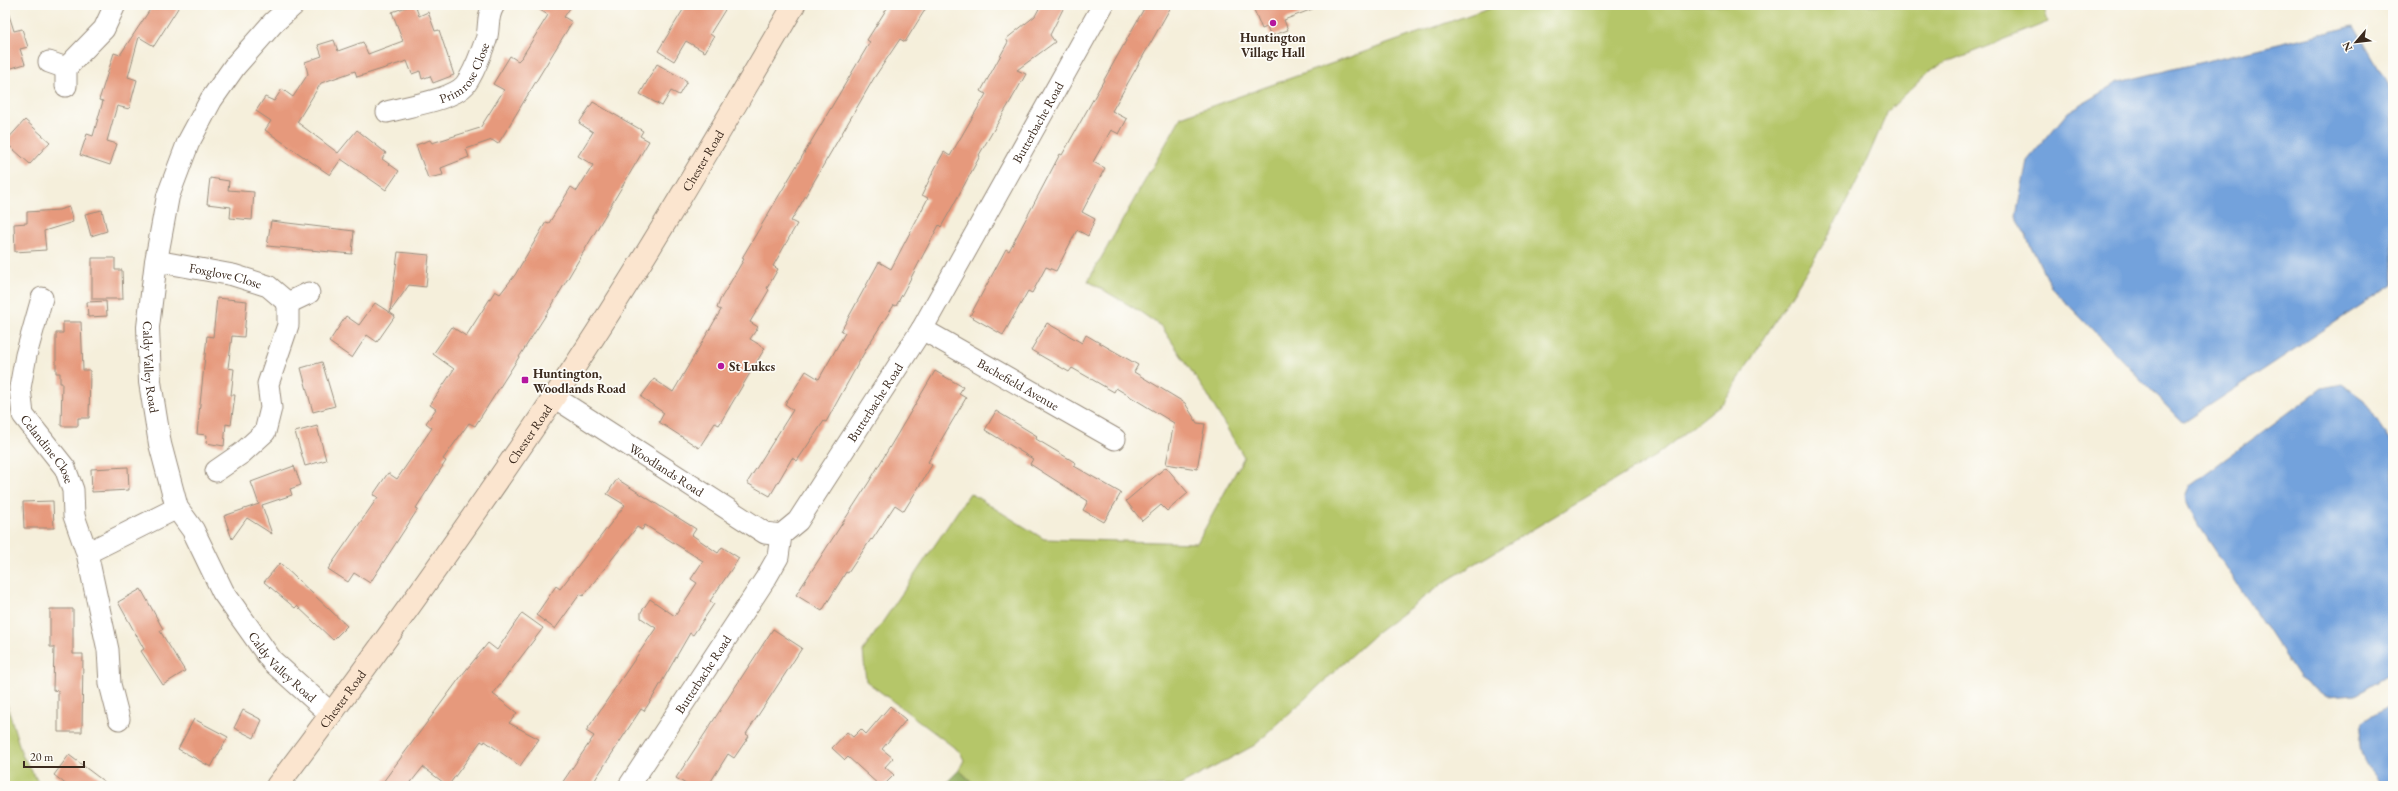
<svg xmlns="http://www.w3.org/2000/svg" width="2398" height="791" viewBox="0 0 2398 791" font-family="'EB Garamond',serif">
	<rect width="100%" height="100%" fill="#fdfcf7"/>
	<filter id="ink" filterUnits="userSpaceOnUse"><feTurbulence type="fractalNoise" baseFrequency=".025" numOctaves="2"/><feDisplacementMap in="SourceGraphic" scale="8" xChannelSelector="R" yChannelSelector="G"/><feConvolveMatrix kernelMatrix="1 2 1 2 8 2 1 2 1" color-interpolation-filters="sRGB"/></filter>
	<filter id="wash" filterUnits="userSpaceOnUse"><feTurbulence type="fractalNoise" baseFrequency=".012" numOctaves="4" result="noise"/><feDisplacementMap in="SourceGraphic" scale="16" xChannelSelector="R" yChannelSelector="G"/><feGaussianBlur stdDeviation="0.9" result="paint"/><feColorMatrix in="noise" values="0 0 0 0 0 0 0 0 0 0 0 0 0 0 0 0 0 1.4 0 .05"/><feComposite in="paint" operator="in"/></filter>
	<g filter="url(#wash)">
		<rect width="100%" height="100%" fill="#f5efdb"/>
		<path fill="#b5c669" stroke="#787844" d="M1497 5H2043L2048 22 1933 68 1888 111 1861 173 1831 232 1725 401 1655 456 1443 583 1375 634 1255 745 1179 786H976L959 770 964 760 960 752 866 681 863 651 970 493 1044 539 1197 543 1244 457 1206 393 1162 327 1139 311 1088 281 1181 117Z
			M5 698 22 755 41 786H5Z"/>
		<path fill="#90ab5d" stroke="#666a3e" d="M959 770 976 786H943Z"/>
		<path fill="#73a2dc" stroke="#57667d" d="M2354 26 2393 93V284L2183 423 2051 287 2016 216 2027 161 2068 112 2119 82Z
			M2342 384 2364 400 2393 445V672L2355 695 2327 697 2299 678 2196 521 2185 498 2190 485 2322 388Z
			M2393 703V786H2383C2365 762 2354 754 2363 722Z"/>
		<g id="blocks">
			<path fill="#e6997b" d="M153 5H180L154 46 139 37 128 77 137 80 129 109 117 106 107 141 117 144 110 165 80 155 87 134 93 136 103 101 99 100 114 53 120 55Z
				M412 5H415L419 16 428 12 435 31 439 30 454 75 433 83 430 76 422 79 420 71 412 74 407 61 357 77 355 71 321 83 297 122 338 153 357 130 386 153 382 159 399 171 386 190 341 159 330 175 265 130 271 121 256 111 265 97 274 101 282 89 293 97 308 74 305 62 322 56 318 45 334 40 338 51 363 42 368 54 403 41 392 12Z
				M532 5H572L564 17 572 22 566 32 498 144 492 140 466 149 469 157 441 168 443 175 428 178 416 145 430 140 432 143 480 128 504 90 493 84 510 56 518 61 522 57 548 15Z
				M686 5H728L710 34 714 37 705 52 686 41 674 61 658 51Z
				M889 5H928L905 42 900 39 874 78 791 221 797 224 773 266 778 269 767 288 769 290 750 322 758 327 750 339 765 348 719 425 715 423 699 448 659 422 664 413 641 397 654 379 673 392 721 310 717 308 720 300 744 259 742 258 870 42 867 40Z
				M1041 5H1065L1050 35 1055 42 1017 70 1026 74 1017 90 979 155 980 156 950 211 941 227 939 225 896 306 894 305 869 344 826 422 824 421 797 461 792 458 770 496 747 483 793 410 785 404 806 371 819 379 845 333 841 331 879 262 891 269 928 198 922 195 933 172 944 152 950 156 986 94 981 91 1008 42 1006 39 1035 16Z
				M1146 5H1172L1112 111 1127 119 1119 134 1111 130 1093 162 1105 168 1082 212 1095 219 1088 236 1077 230 1056 271 1046 267 1032 293 1028 291 1003 335 970 316 1006 249 1009 251 1060 154 1062 155Z
				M1252 5H1320V6L1284 20 1288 30 1271 36 1267 27 1262 29Z
				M8 12 14 31 22 29 28 47 20 49 25 64 5 70V13Z
				M657 64 687 81 679 95 671 91 662 106 640 94Z
				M593 102 643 131 640 136 649 141 551 307 475 426 469 423 443 459 446 461 416 508 418 509 370 583 354 573 348 582 328 569 378 497 373 495 388 473 397 479 432 428 426 423 436 409 430 405 454 369 433 354 452 327 466 336 495 291 500 294 515 275 546 222 549 223 571 187 577 191 593 165 578 156 593 132 579 123Z
				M25 120 50 142 30 164 5 142Z
				M210 178 229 181 228 190 254 192 252 220 230 218 231 207 207 204Z
				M69 207 73 222 44 231 46 250 15 252 14 224 27 223V212L59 210Z
				M102 210 107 231 91 236 85 214Z
				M271 221 354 231 352 254 267 246Z
				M398 252 429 255 426 287 409 285 390 312Z
				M92 258H115V270H122L123 299H92Z
				M217 298 247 301 244 337 232 336 228 368 234 369 231 395H235L231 425 226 424 224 446 206 443 207 435 197 434 207 336 213 337Z
				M106 301 107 316 88 317 87 302Z
				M375 303 395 316 377 342 367 335 352 358 329 342 346 316 359 325Z
				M63 322H81L83 370H90L89 418H78V426H61L62 383H60V373H56V333H63Z
				M1047 323 1082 343 1086 335 1138 365 1134 372 1185 403 1197 423 1205 424 1197 469 1166 464 1174 423 1116 388 1114 392 1072 368 1069 372 1031 350Z
				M322 362 335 406 313 412 301 368Z
				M935 371 963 387 959 394 966 398 928 462 932 465 904 511 895 505 872 540 871 539 848 573 846 572 822 611 796 595 869 482Z
				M996 411 1037 436 1036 439 1076 463 1074 466 1121 493 1104 522 1083 510 1088 501 1030 464 1033 459 985 430Z
				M317 426 326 460 305 466 295 432Z
				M294 466 301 485 290 489 292 495 262 505 272 534 247 518 232 539 224 516 259 504 251 482Z
				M128 467 129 490 92 492 91 469Z
				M1166 467 1188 493 1167 511 1161 505 1142 521 1126 501Z
				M617 479 696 529 692 535 718 553 722 547 739 558 710 601 714 604 693 635 690 633 653 697 644 711 641 709 591 786H560L594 736 586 731 656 628 641 618V612L650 599 675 616 697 583 691 579 703 561 645 525 642 530 637 527 583 596 580 594 555 629 536 615 556 586 560 589 625 505 607 494Z
				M53 501 54 528H24L23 502Z
				M280 563 347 626 333 640 297 606 295 608 264 582Z
				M141 589 163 629 160 631 185 671 163 685 141 651 144 649 118 602Z
				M50 609H73V654H83L82 732H58V691L53 690 54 647H50Z
				M522 613 543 628 493 694 517 713 509 723 539 739 520 766 485 741 484 743 481 741 448 786 423 767 408 786H380L462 675 488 643 497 650Z
				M773 629 802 648 746 734 749 736 734 758 728 754 708 786H689L676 778Z
				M890 706 906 720 882 749 893 758 885 767 894 775 883 786H880L848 757 845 760 832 748 847 732 853 737 861 729 866 734Z
				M243 710 262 720 254 738 234 728Z
				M194 719 228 737 211 767 178 749Z
				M69 755 110 786H68L54 775Z"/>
		</g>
	</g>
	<g filter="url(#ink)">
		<use href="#blocks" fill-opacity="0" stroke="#988c7c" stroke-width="1"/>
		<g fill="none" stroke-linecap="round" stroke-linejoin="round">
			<defs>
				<g id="minor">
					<path d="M49 62 66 68 104 29 115 5"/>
					<path d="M66 68V86"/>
					<path id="s1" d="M387 112C407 106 452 100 465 85 475 72 480 55 486 40 490 28 486 17 494 5"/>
					<path id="s2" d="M156 261 233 275 268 286 288 303V325L268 384 271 408 265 432 242 453 216 471"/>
					<path id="s3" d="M42 298 26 355 20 388 23 415 65 468 73 490 74 516 87 553"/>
					<path d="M288 303 309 293"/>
					<path id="s4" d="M922 329 1115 439"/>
					<path id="s5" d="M554 397 765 533 781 535"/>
					<path d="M119 719 110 684 108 650 87 553 177 508"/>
					<path id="s6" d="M629 786 766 578 778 557 781 535 798 521 922 329 1103 5"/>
				</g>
				<g id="tertiary">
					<path id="s7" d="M293 5 273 23 235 66 211 100 188 143 168 196 156 261 148 327 150 382 160 444 177 508 193 530 223 592 272 661 331 714"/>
				</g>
				<g id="secondary">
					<path id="s8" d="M277 786C373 660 465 530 553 399 639 271 716 138 794 5"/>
				</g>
			</defs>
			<use href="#minor" stroke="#988c7c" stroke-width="23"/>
			<use href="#tertiary" stroke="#988c7c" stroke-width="24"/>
			<use href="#secondary" stroke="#988c7c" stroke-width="24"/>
			<use href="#minor" stroke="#fff" stroke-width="21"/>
			<use href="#tertiary" stroke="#fff" stroke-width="22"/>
			<use href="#secondary" stroke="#fbe5cf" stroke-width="22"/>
		</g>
	</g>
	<g fill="#b5179e" stroke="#fdfcf7" stroke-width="1.5">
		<circle cx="1273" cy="23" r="4"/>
		<circle cx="721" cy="366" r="4"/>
		<rect x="521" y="376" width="8" height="8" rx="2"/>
	</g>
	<g text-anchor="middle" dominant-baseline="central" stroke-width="3.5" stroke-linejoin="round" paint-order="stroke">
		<g font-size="13" font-weight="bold" fill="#3b2a1e" stroke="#fdfcf7" text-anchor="start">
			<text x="1273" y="37" text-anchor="middle">Huntington<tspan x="1273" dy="15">Village Hall</tspan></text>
			<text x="729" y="366">St Lukes</text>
			<text x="533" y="373">Huntington,<tspan x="533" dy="15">Woodlands Road</tspan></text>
		</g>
		<g font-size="13" fill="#3b2a1e" stroke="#fdfcf7">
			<text stroke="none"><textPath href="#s1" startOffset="92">Primrose Close</textPath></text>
			<text stroke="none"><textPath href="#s6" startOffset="783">Butterbache Road</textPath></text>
			<text stroke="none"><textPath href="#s8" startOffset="757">Chester Road</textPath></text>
			<text stroke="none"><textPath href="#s2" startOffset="71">Foxglove Close</textPath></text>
			<text stroke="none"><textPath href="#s7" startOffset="404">Caldy Valley Road</textPath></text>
			<text stroke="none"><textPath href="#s4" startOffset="111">Bachefield Avenue</textPath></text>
			<text stroke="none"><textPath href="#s6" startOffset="459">Butterbache Road</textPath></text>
			<text stroke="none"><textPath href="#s8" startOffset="433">Chester Road</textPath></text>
			<text stroke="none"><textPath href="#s3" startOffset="162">Celandine Close</textPath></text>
			<text stroke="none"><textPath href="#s5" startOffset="134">Woodlands Road</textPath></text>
			<text stroke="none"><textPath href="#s7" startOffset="740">Caldy Valley Road</textPath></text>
			<text stroke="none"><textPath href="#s6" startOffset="134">Butterbache Road</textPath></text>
			<text stroke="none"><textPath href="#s8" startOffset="109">Chester Road</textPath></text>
		</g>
	</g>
	<rect width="2398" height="791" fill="none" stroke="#fdfcf7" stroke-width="20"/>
	<g transform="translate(2356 42) rotate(242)" stroke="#fdfcf7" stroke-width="3" paint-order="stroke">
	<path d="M0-3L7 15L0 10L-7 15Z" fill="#3b2a1e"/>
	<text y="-6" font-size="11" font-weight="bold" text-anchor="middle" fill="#3b2a1e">N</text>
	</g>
	<path d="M24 761v6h60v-6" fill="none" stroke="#3b2a1e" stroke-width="2"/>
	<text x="30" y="761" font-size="12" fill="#3b2a1e" stroke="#fdfcf7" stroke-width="3" paint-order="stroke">20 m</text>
</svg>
